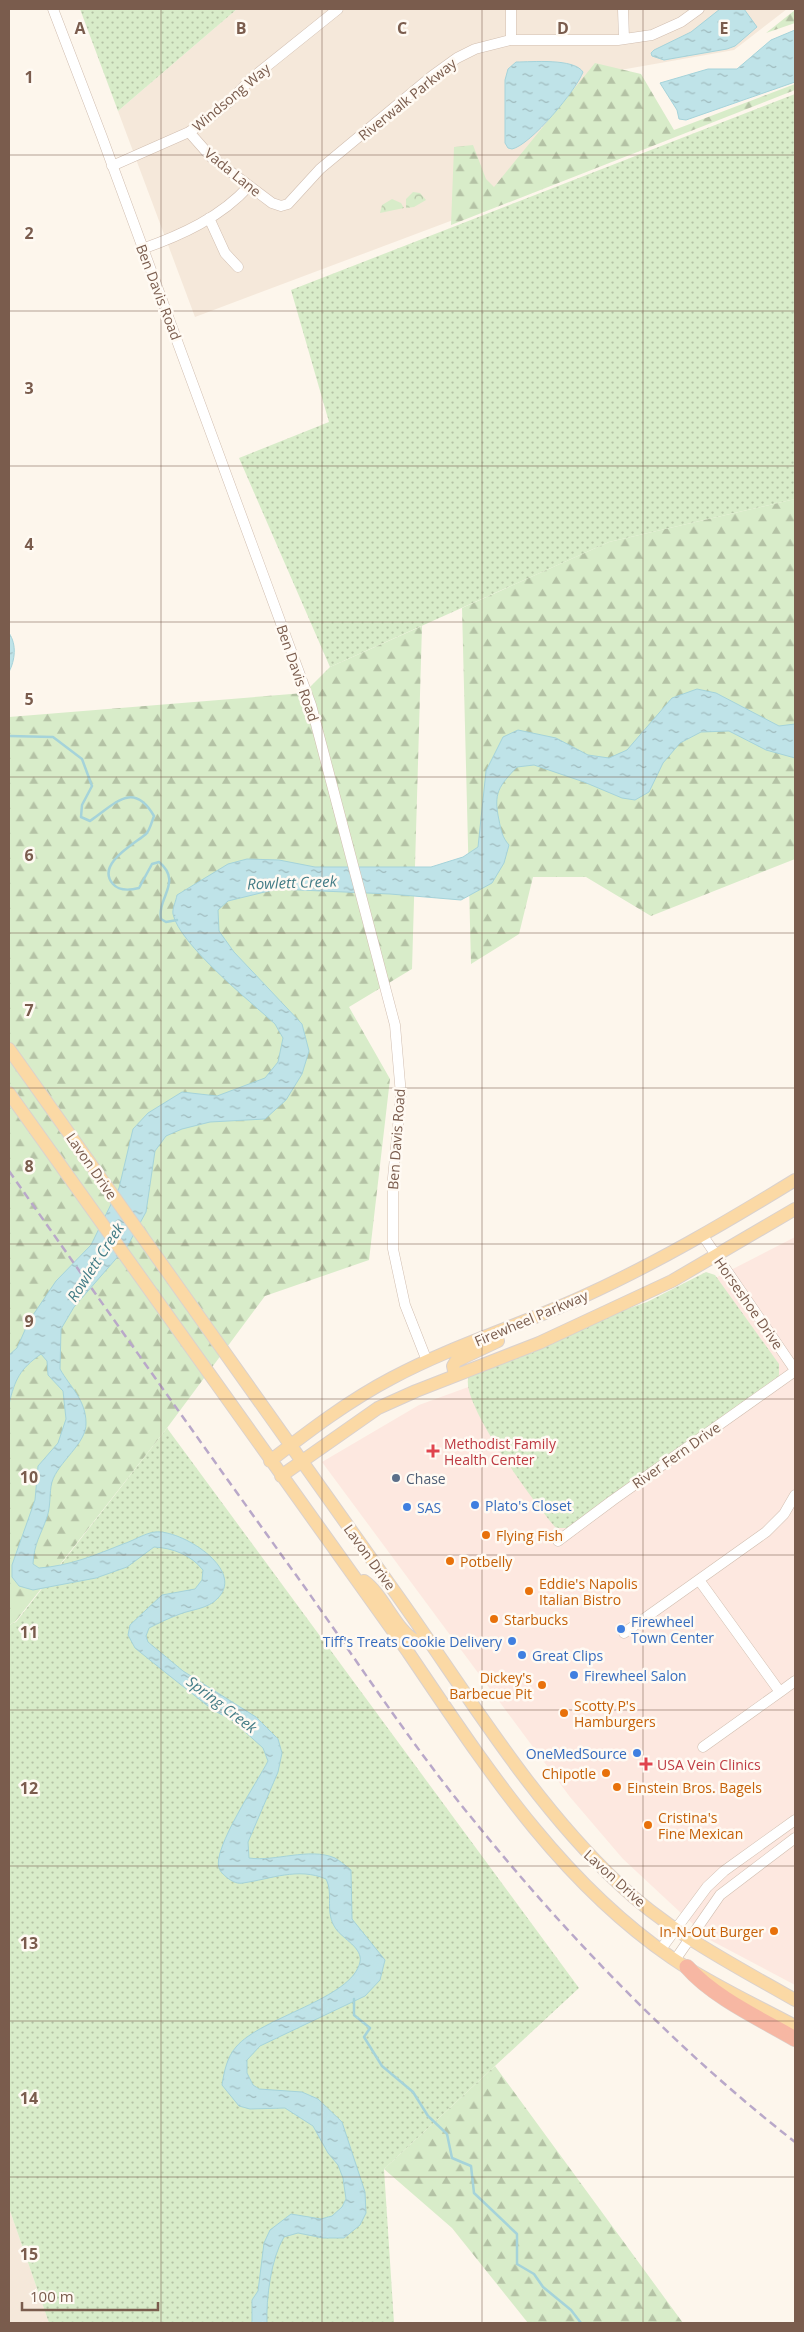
<svg xmlns="http://www.w3.org/2000/svg" width="804" height="2332" viewBox="0 0 804 2332" font-family="'Open Sans',sans-serif">
	<defs>
		<pattern id="grass-dots" width="8" height="8" patternUnits="userSpaceOnUse" patternTransform="scale(1.25)"><rect width="8" height="8" fill="#d8ecc9"/><path d="M2 2h.1M6 6h.1" fill="none" stroke="#b4c2a5" stroke-width="1.8" stroke-linecap="round"/></pattern>
		<pattern id="forest-firs" width="22" height="20" patternUnits="userSpaceOnUse" patternTransform="scale(1.25)"><rect width="22" height="20" fill="#d8ecc9"/><path d="M5 1l3.5 6h-7zM16 11l3.5 6h-7z" fill="#b4c2a5"/></pattern>
		<pattern id="park-crowns" width="20" height="18" patternUnits="userSpaceOnUse" patternTransform="scale(1.25)"><rect width="20" height="18" fill="#d8ecc9"/><path d="M2 6a3 3 0 1 1 6 0M12 15a3 3 0 1 1 6 0" fill="none" stroke="#b4c2a5"/></pattern>
		<pattern id="water-ripples" width="26" height="14" patternUnits="userSpaceOnUse" patternTransform="scale(1.25)"><rect width="26" height="14" fill="#bfe3e8"/><path d="M2 4q2-2 4 0t4 0M15 11q2-2 4 0t4 0" fill="none" stroke="#a0bbbe"/></pattern>
	</defs>
	<rect width="100%" height="100%" fill="#fdf6ec"/>
	<path fill="#f5e8da" d="M237 9H787L734 50 609 72 509 199 195 317 118 111Z
		M9 2208 49 2323H9Z"/>
	<path fill="#fde8e0" d="M795 1237V1985L710 1940 623 1859 570 1797 322 1462 419 1405 591 1342Z"/>
	<path fill="url(#grass-dots)" d="M80 9H237L118 111Z
		M795 94V499L609 542 330 667 239 458 329 422 291 290Z
		M706 1272 715 1275 779 1364V1376L567 1528H556C537 1507 457 1399 469 1376L610 1315 647 1302Z
		M167 1428 579 1988 384 2169 394 2323H49L9 2208V1625L16 1622Z"/>
	<path fill="url(#forest-firs)" d="M795 10V23L766 33Z
		M595 63 641 74 674 130 795 84V90L451 225 454 147 473 145 486 179 494 187Z
		M795 499V859L651 916 586 877H533L519 934 471 964 462 608 609 542Z
		M422 626 412 969 349 1007 390 1079 369 1260 265 1296 167 1428 15 1622 9 1625V717L304 693 330 667Z
		M495 2066 683 2323H528L452 2228 384 2169Z"/>
	<path fill="url(#park-crowns)" d="M413 192 420 193 426 200 414 207 406 208V199Z
		M392 199 401 203 404 208 380 213 382 205Z"/>
	<path fill="url(#water-ripples)" stroke="#a5d3da" d="M720 9H744L757 27 735 46 727 49 664 60 652 56 651 53 654 50 691 32Z
		M795 30V82L686 120 679 119 677 110 660 83 708 69H737L771 40Z
		M516 62C532 62 574 58 583 72 577 89 531 145 512 149L508 148 505 143V80L508 69Z
		M9 633C17 645 15 660 9 672Z
		M697 689 716 693 779 726 795 724V758L766 750 729 731 701 732 680 743 663 763 649 792 635 800 622 798 584 782 534 765 517 767C499 786 493 793 499 820 501 830 502 837 509 845L504 863 492 883 461 900 390 894 277 889 228 901 218 910 219 931 234 952 302 1024 309 1051 302 1074 286 1100 265 1119 210 1122 182 1129 166 1136 155 1151 146 1212 128 1245 74 1307 61 1329 60 1369C70 1387 86 1400 86 1423 87 1443 58 1462 52 1482 49 1493 51 1506 47 1517 41 1535 34 1543 33 1564L39 1568C69 1566 96 1555 123 1544 133 1541 145 1533 155 1532 180 1529 246 1569 218 1598 208 1609 193 1609 180 1614 169 1618 159 1623 149 1628L146 1636 148 1642 183 1671 256 1717 278 1739 282 1753 278 1772 248 1842 249 1858C275 1862 309 1847 335 1858 340 1861 346 1866 351 1870L352 1919 385 1960 380 1980 365 1996 260 2046 247 2060V2073L253 2085 259 2089 302 2092 318 2099 342 2122 365 2192 366 2213 360 2225 344 2238H323L298 2233 284 2237C271 2258 266 2299 267 2323H252V2300L258 2291 264 2243 270 2230 291 2214 321 2219 332 2216 342 2207 346 2199 343 2178 338 2165 328 2153 313 2126 285 2108 250 2109 239 2106 222 2085C224 2072 227 2057 236 2047 261 2017 352 1999 360 1962 363 1948 343 1939 336 1929 324 1912 334 1895 326 1879 298 1867 271 1879 243 1883 238 1884 233 1882 229 1879 226 1877 220 1872 219 1868 212 1849 258 1781 268 1761L263 1748 232 1720 213 1710 166 1673 135 1648 128 1635 130 1625 162 1595 195 1589 202 1580 203 1570C191 1555 173 1548 154 1547L127 1567 96 1578 33 1590 19 1586 12 1577V1565L35 1500 38 1466 58 1443 66 1419 63 1391 48 1375 47 1361 41 1354C20 1369 15 1379 9 1404V1355L17 1348 29 1321 56 1281 91 1245 119 1188 133 1129 148 1113 182 1092 217 1096 265 1078 278 1062 283 1038 275 1024C251 1002 179 944 173 914 172 909 176 901 177 895L228 864 247 859 279 860 315 867H431L463 857 478 847 486 771 503 737 518 730 556 738 588 755 609 758 627 750 672 698Z"/>
	<g fill="none" stroke-linecap="round" stroke-linejoin="round">
		<path stroke="#a5d3da" stroke-width="2.5" d="M9 736 53 737 82 759 92 786 82 805 81 817 90 821C115 804 133 780 154 816 152 821 150 830 146 834 136 843 95 864 113 884 119 891 131 890 139 888L152 864 159 862C183 882 157 897 161 919L166 922 177 920
			M354 1999V2015L370 2028 364 2037 382 2066 413 2092 428 2116 447 2134 452 2158 471 2166 474 2193 517 2234V2264L534 2274 543 2287 571 2310 581 2323"/>
		<defs>
			<path id="minor" d="M53 9 102 137 311 705 395 1025 401 1095 393 1178V1249L405 1305 427 1361
				M511 9V40
				M623 9 624 39
				M189 132 211 157 272 203 281 206 288 204 320 169 432 76 457 58 475 49 510 40H618L652 35 681 22 699 9
				M112 166 189 132 203 123 229 102 252 78 338 9
				M209 218 225 253 238 267
				M142 249C182 235 221 217 249 186
				M703 1236 795 1370
				M558 1541 613 1500 795 1371
				M699 1580 780 1692 703 1747
				M624 1633 766 1532 784 1514 795 1495
				M780 1692 795 1681
				M661 1949 707 1887 724 1871 795 1820
				M675 1960 720 1895 795 1838"/>
			<path id="major" d="M9 1049C139 1230 267 1414 397 1595 467 1693 530 1800 618 1883 669 1932 734 1965 795 2000
				M9 1093 408 1652C484 1764 558 1880 672 1958 710 1984 754 2004 795 2026
				M455 1375 453 1366 456 1361 498 1341
				M270 1461C309 1431 348 1401 392 1378 452 1346 518 1326 580 1298 655 1264 725 1223 795 1180
				M281 1476 378 1408 416 1391 539 1343 672 1281 795 1209
				M364 1581C384 1595 396 1632 417 1641L427 1638"/>
			<path id="highway" d="M687 1967C713 1997 761 2019 795 2039"/>
		</defs>
		<use href="#minor" stroke="#d1beb0" stroke-width="11"/>
		<use href="#major" stroke="#dad1cd" stroke-width="14"/>
		<use href="#highway" stroke="#dad1cd" stroke-width="16"/>
		<use href="#minor" stroke="#fff" stroke-width="10"/>
		<use href="#major" stroke="#fbd9a5" stroke-width="12"/>
		<use href="#highway" stroke="#f7b7a3" stroke-width="15"/>
		<path stroke="#b9a8c9" stroke-width="2.5" stroke-dasharray="8 5" stroke-linecap="butt" d="M9 1171C106 1309 203 1446 301 1582 358 1662 412 1746 475 1822 568 1937 678 2051 795 2142"/>
	</g>
	<path fill="none" stroke="#7a5c4d" stroke-width="1" stroke-opacity="0.55" d="M161 9V2323M322 9V2323M482 9V2323M643 9V2323M9 155H795M9 311H795M9 466H795M9 622H795M9 777H795M9 933H795M9 1088H795M9 1244H795M9 1399H795M9 1555H795M9 1710H795M9 1866H795M9 2021H795M9 2177H795"/>
	<g fill="#e0444e" stroke="#fffaf3" stroke-width="2">
		<path d="M430.5 1443.5h5v5h5v5h-5v5h-5v-5h-5v-5h5z"/>
		<path d="M643.5 1756.5h5v5h5v5h-5v5h-5v-5h-5v-5h5z"/>
	</g>
	<circle fill="#5c6f8a" stroke="#fffaf3" stroke-width="2" cx="396" cy="1478" r="5"/>
	<g fill="#3f7fe0" stroke="#fffaf3" stroke-width="2">
		<circle cx="475" cy="1505" r="5"/>
		<circle cx="407" cy="1507" r="5"/>
		<circle cx="621" cy="1629" r="5"/>
		<circle cx="512" cy="1641" r="5"/>
		<circle cx="522" cy="1655" r="5"/>
		<circle cx="574" cy="1675" r="5"/>
		<circle cx="637" cy="1753" r="5"/>
	</g>
	<g fill="#e8710a" stroke="#fffaf3" stroke-width="2">
		<circle cx="486" cy="1535" r="5"/>
		<circle cx="450" cy="1561" r="5"/>
		<circle cx="529" cy="1591" r="5"/>
		<circle cx="494" cy="1619" r="5"/>
		<circle cx="542" cy="1685" r="5"/>
		<circle cx="564" cy="1713" r="5"/>
		<circle cx="606" cy="1773" r="5"/>
		<circle cx="617" cy="1787" r="5"/>
		<circle cx="648" cy="1825" r="5"/>
		<circle cx="774" cy="1931" r="5"/>
	</g>
	<g text-anchor="middle" dominant-baseline="central" stroke-width="5" stroke-linejoin="round" paint-order="stroke">
		<g font-size="14" fill="#7a5c4d" stroke="#fffaf3">
			<text transform="translate(231 97) rotate(-40)">Windsong Way</text>
			<text transform="translate(407 99) rotate(-39)">Riverwalk Parkway</text>
			<text transform="translate(233 172) rotate(39)">Vada Lane</text>
			<text transform="translate(159 292) rotate(69)">Ben Davis Road</text>
			<text transform="translate(298 673) rotate(71)">Ben Davis Road</text>
			<text transform="translate(396 1139) rotate(-86)">Ben Davis Road</text>
			<text transform="translate(92 1166) rotate(55)">Lavon Drive</text>
			<text transform="translate(749 1303) rotate(55)">Horseshoe Drive</text>
			<text transform="translate(531 1318) rotate(-23)">Firewheel Parkway</text>
			<text transform="translate(676 1455) rotate(-35)">River Fern Drive</text>
			<text transform="translate(370 1557) rotate(54)">Lavon Drive</text>
			<text transform="translate(615 1878) rotate(42)">Lavon Drive</text>
		</g>
		<g font-size="14" fill="#be3a42" stroke="#fffaf3" text-anchor="start">
			<text x="444" y="1443">Methodist Family<tspan x="444" dy="16">Health Center</tspan></text>
			<text x="657" y="1764">USA Vein Clinics</text>
		</g>
		<g font-size="14" fill="#4e5e75" stroke="#fffaf3" text-anchor="start">
			<text x="406" y="1478">Chase</text>
		</g>
		<g font-size="14" fill="#366cbe" stroke="#fffaf3" text-anchor="start">
			<text x="485" y="1505">Plato's Closet</text>
			<text x="417" y="1507">SAS</text>
			<text x="631" y="1621">Firewheel<tspan x="631" dy="16">Town Center</tspan></text>
			<text x="502" y="1641" text-anchor="end">Tiff's Treats Cookie Delivery</text>
			<text x="532" y="1655">Great Clips</text>
			<text x="584" y="1675">Firewheel Salon</text>
			<text x="627" y="1753" text-anchor="end">OneMedSource</text>
		</g>
		<g font-size="14" fill="#c56008" stroke="#fffaf3" text-anchor="start">
			<text x="496" y="1535">Flying Fish</text>
			<text x="460" y="1561">Potbelly</text>
			<text x="539" y="1583">Eddie's Napolis<tspan x="539" dy="16">Italian Bistro</tspan></text>
			<text x="504" y="1619">Starbucks</text>
			<text x="532" y="1677" text-anchor="end">Dickey's<tspan x="532" dy="16">Barbecue Pit</tspan></text>
			<text x="574" y="1705">Scotty P's<tspan x="574" dy="16">Hamburgers</tspan></text>
			<text x="596" y="1773" text-anchor="end">Chipotle</text>
			<text x="627" y="1787">Einstein Bros. Bagels</text>
			<text x="658" y="1817">Cristina's<tspan x="658" dy="16">Fine Mexican</tspan></text>
			<text x="764" y="1931" text-anchor="end">In-N-Out Burger</text>
		</g>
		<g font-size="15" font-style="italic" fill="#437c86" stroke="#fffaf3">
			<text transform="translate(292 882) rotate(-2)">Rowlett Creek</text>
			<text transform="translate(95 1262) rotate(-57)">Rowlett Creek</text>
			<text transform="translate(222 1704) rotate(37)">Spring Creek</text>
		</g>
	</g>
	<g font-size="16" text-anchor="middle" font-weight="bold" fill="#7a5c4d" stroke="#fffaf3" stroke-width="5" stroke-linejoin="round" paint-order="stroke">
		<text x="80" y="34">A</text>
		<text x="241" y="34">B</text>
		<text x="402" y="34">C</text>
		<text x="563" y="34">D</text>
		<text x="724" y="34">E</text>
		<text x="29" y="83">1</text>
		<text x="29" y="239">2</text>
		<text x="29" y="394">3</text>
		<text x="29" y="550">4</text>
		<text x="29" y="705">5</text>
		<text x="29" y="861">6</text>
		<text x="29" y="1016">7</text>
		<text x="29" y="1172">8</text>
		<text x="29" y="1327">9</text>
		<text x="29" y="1483">10</text>
		<text x="29" y="1638">11</text>
		<text x="29" y="1794">12</text>
		<text x="29" y="1949">13</text>
		<text x="29" y="2104">14</text>
		<text x="29" y="2260">15</text>
	</g>
	<rect width="804" height="2332" fill="none" stroke="#7a5c4d" stroke-width="20"/>
	<path d="M22 2302v8h136v-8" fill="none" stroke="#7a5c4d" stroke-width="2.5"/>
	<text x="30" y="2302" font-size="15" fill="#7a5c4d" stroke="#fffaf3" stroke-width="4" paint-order="stroke">100 m</text>
</svg>
